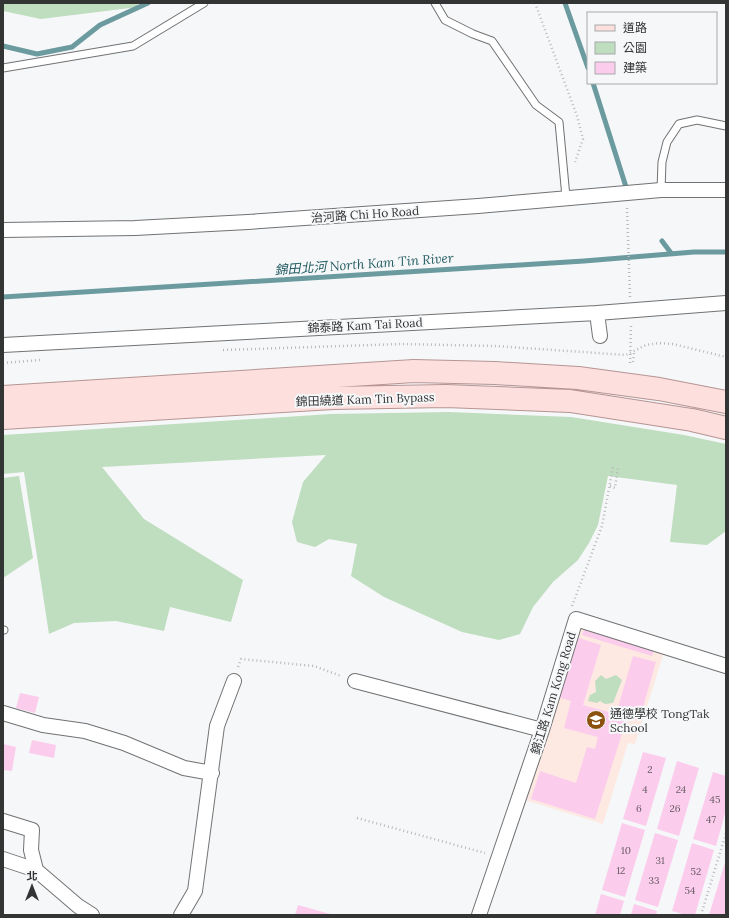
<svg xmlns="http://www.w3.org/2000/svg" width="729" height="918" viewBox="0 0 729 918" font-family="Lora,'Noto Sans TC',serif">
	<rect width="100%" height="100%" fill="#f6f7f9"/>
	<path fill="#fde9e2" d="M580 626 664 652 635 744 628 743 603 824 525 800Z"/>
	<path fill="#bfddbf" d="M3 3H137L138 7 41 19 3 11Z
		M449 412 571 417 684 435 726 444V531L707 545 670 542 677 485 608 476 598 525 589 543 578 560 553 582 533 607 520 634 499 640 462 632 384 597 351 576 357 544 329 539 315 547 297 542 292 522 303 482 326 455 102 467 144 519 243 580 231 622 170 607 164 631 116 621 74 623 49 634 24 472 3 474V435L331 414Z
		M19 476 33 558 3 578V478Z
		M601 675 606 679 616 675 622 680 613 703 605 704 600 701 597 703 588 701 590 695 596 692 595 681Z"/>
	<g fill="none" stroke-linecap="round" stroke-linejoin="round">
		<path stroke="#6b9a9f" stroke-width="5" d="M565 3 588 68
			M3 46 37 54 72 47 100 25 148 3
			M593 83 627 190
			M662 241 671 253
			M3 297 584 261 694 252H726"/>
	</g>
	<path fill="#fccced" d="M585 627 654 649 652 656 582 635Z
		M576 637 601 645 583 705 616 714 633 656 656 662 639 721 627 718 595 819 531 799 540 771 576 783 587 747 595 749 598 737 564 728 571 701 557 697Z
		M20 693 39 697 35 713 16 708Z
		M32 740 56 745 54 758 29 753Z
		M3 744 16 747 12 771 3 770Z
		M643 752 666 758 646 826 623 819Z
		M677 761 699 768 679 836 657 829Z
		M713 772 726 776V810L716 846 693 839Z
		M622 823 645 830 625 897 602 890Z
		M655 833 678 840 658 907 635 900Z
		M692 843 714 850 695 915H686L672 911Z
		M726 859V915H709Z
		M601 894 624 901 620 915H595Z
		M634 904 657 911 656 915H631Z
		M298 905 334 915H295Z"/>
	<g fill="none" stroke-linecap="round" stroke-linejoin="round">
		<defs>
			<path id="service" d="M435 3 445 20 473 34 492 41 536 105 559 122 566 197
				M3 68 133 46 204 3
				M661 190 662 162 667 142 679 124 697 120 726 126
				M3 630H4"/>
			<path id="minor" d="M3 230 135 228 248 222 478 206 661 190H726
				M597 313 600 336
				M3 345 597 313 726 303
				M355 681 542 730
				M3 713 43 725 85 731 124 743 184 768 212 773
				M3 821 32 830 31 850 36 870
				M3 859 36 870 78 906 92 915
				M181 915 195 891 217 726 234 681
				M479 915 542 730 576 619 726 666"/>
			<path id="primary" d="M3 397 414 371 495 373 578 378 659 389 726 402
				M3 418 333 398 446 396 570 401 692 420 726 428"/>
		</defs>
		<use href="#service" stroke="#717273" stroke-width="9"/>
		<use href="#minor" stroke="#717273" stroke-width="16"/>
		<use href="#primary" stroke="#b69594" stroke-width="24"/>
		<path stroke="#b7b8ba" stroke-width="2.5" stroke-dasharray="1 3" stroke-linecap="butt" d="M535 3 577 116 583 139 575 162
			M627 208 630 297
			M223 350 402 344 495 346 626 355 646 345 659 343 673 344 726 357
			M633 362 634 353
			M3 363 40 360
			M630 363 631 326
			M610 486 615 488 618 467
			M572 606 602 526 613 467
			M238 667 241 659 314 666 341 676
			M357 818 485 853
			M701 915 726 833"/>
		<use href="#service" stroke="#fff" stroke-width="7"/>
		<use href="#minor" stroke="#fff" stroke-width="14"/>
		<use href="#primary" stroke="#fddfdd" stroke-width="22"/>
	</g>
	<defs>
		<symbol id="school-disc" viewBox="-11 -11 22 22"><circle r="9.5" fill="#8c510f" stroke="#f6f7f9"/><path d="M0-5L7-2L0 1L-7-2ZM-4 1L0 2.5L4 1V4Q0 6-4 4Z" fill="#fff"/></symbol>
	</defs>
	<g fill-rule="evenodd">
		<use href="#school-disc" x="585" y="709" width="22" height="22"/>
	</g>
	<g text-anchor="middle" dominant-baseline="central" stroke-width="4" stroke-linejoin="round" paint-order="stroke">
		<g font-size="10" fill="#655a62">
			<text x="650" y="769">2</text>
			<text x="645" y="789">4</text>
			<text x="681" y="789">24</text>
			<text x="715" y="799">45</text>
			<text x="639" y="808">6</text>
			<text x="675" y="808">26</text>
			<text x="711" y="819">47</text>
			<text x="626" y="850">10</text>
			<text x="660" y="860">31</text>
			<text x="621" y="870">12</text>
			<text x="696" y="871">52</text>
			<text x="654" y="880">33</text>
			<text x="690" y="890">54</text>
		</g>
		<g font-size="12" fill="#333434" stroke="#f6f7f9">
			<text transform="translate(365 214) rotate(-4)">治河路 Chi Ho Road</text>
			<text transform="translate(365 325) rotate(-3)">錦泰路 Kam Tai Road</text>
			<text transform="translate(365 399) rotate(-2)">錦田繞道 Kam Tin Bypass</text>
			<text transform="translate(553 693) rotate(-73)">錦江路 Kam Kong Road</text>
		</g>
		<g font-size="12" fill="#333434" stroke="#f6f7f9" text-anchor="start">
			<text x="610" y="713">通德學校 TongTak<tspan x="610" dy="14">School</tspan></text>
		</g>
		<g font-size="13" font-style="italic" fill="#255e63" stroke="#f6f7f9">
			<text transform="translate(364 264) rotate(-4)">錦田北河 North Kam Tin River</text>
		</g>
	</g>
	<rect width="729" height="918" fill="none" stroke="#333434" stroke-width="8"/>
	<rect x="587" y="12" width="130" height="72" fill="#f6f7f9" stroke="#a8a9aa"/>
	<rect x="595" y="25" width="20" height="6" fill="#fddfdd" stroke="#a8a9aa"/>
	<text x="623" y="32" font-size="12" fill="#333434">道路</text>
	<rect x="595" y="42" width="20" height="12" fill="#bfddbf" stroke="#a8a9aa"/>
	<text x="623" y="52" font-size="12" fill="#333434">公園</text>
	<rect x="595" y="62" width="20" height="12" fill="#fccced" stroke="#a8a9aa"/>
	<text x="623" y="72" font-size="12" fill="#333434">建築</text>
	<g transform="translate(32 886)" stroke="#f6f7f9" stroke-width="3" paint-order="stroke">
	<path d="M0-3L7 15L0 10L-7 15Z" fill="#333434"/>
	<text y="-6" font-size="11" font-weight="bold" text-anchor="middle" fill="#333434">北</text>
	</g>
</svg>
